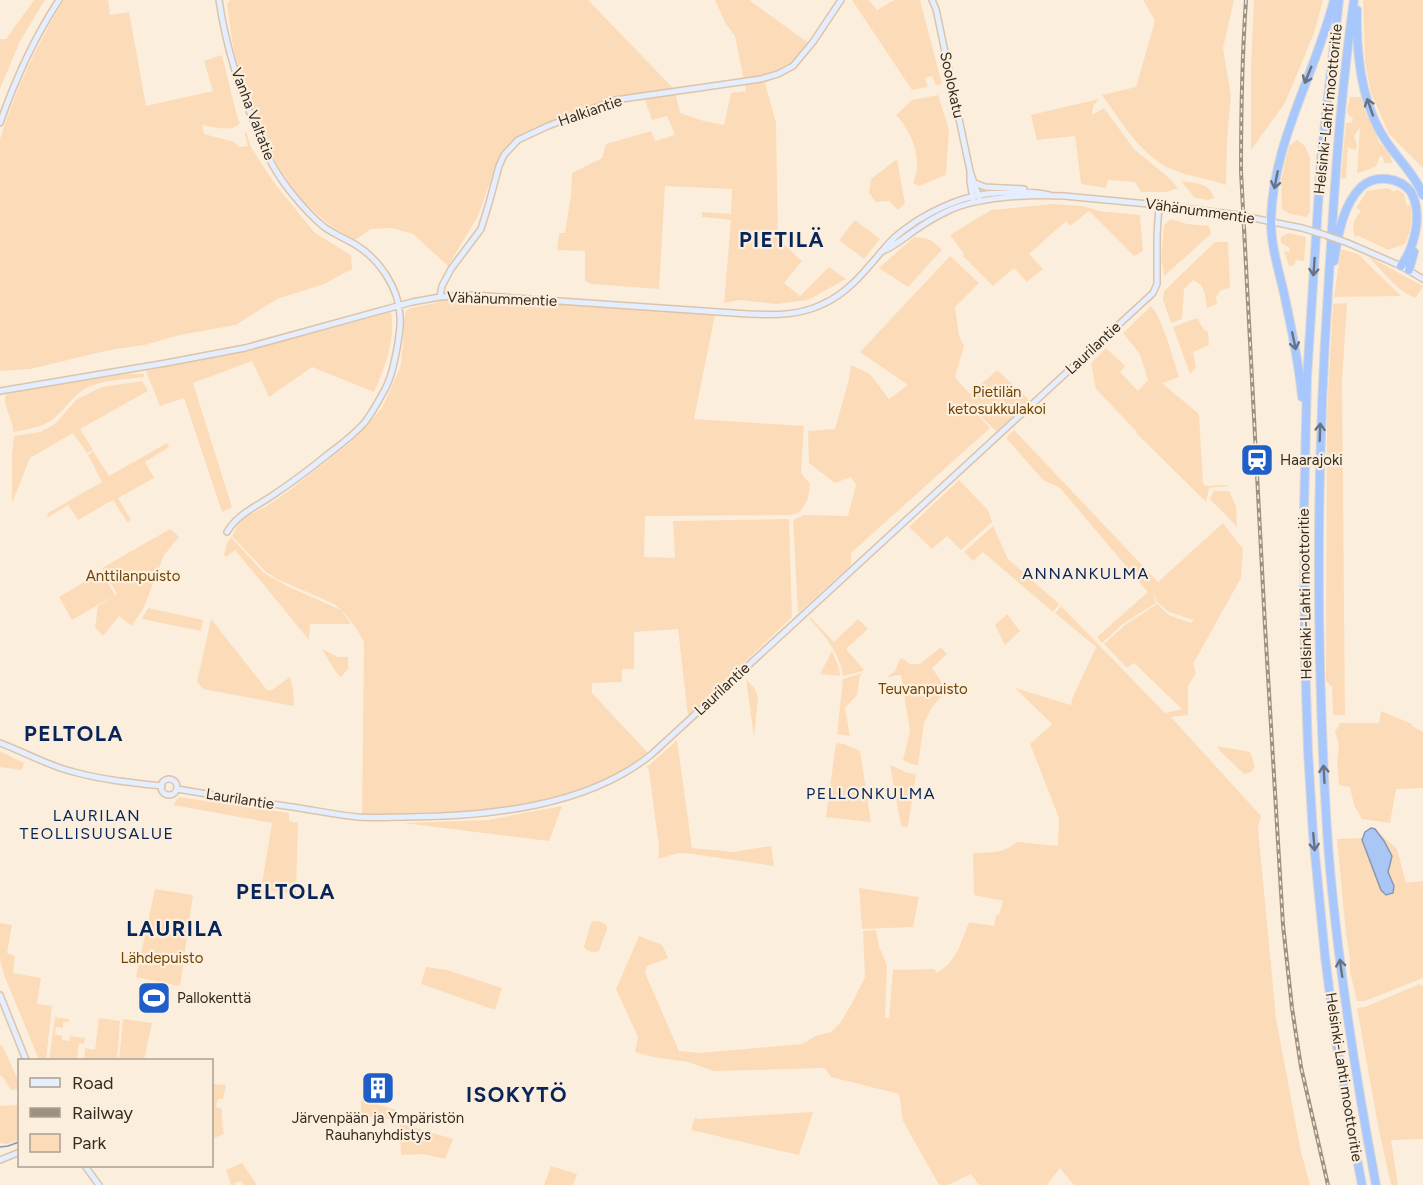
<svg xmlns="http://www.w3.org/2000/svg" width="1423" height="1185" viewBox="0 0 1423 1185" font-family="Figtree,sans-serif">
	<rect width="100%" height="100%" fill="#fceedd"/>
	<path fill="#fcdcb8" d="M34 0H45L20 41 0 89V39H6Z
		M64 0H108L110 15 129 12 146 106 213 91 204 61 222 55 237 116 240 123C231 133 214 127 202 125L204 134 234 142 239 147 248 146 245 135 246 131 251 147 275 184 315 233 351 255 352 269 324 284 277 299 236 325 180 335 144 345 110 350 30 369 0 371V139C16 88 36 46 64 0Z
		M230 0H588L673 88 619 98 547 123 517 139 500 156 477 218 448 266 413 234 391 228 371 229 355 240 331 226 303 202 280 169 258 129 241 81 233 47 227 4Z
		M715 0H749L814 47 796 68 765 83 776 123 778 239 802 261 784 283 800 296 829 267 846 279 808 300 777 304 740 300 724 303 731 220 702 217V212L731 214 732 189 665 186 659 289 591 284 585 281V251L557 250 559 233H565L571 195 572 173 602 158 606 144 651 131 655 141 675 135 667 116 652 120 644 98 675 92 680 113 704 121 724 125 731 93 746 91 735 36 726 24Z
		M852 0H869L877 10 894 0H920L942 84 936 85 932 76 925 78 928 87 912 90Z
		M1143 0H1234L1223 48 1231 96 1227 140 1226 185C1210 179 1192 177 1176 171 1142 159 1122 122 1102 95L1136 87 1155 21Z
		M1254 0H1323L1314 33 1285 103 1251 150V66Z
		M1363 0H1423V168L1389 134 1371 93 1365 62Z
		M938 95 949 129 946 175 919 186 913 183C915 177 918 170 917 164 917 146 908 128 896 115L912 100Z
		M1350 97H1361L1367 117 1372 122 1379 142 1390 154 1392 163H1384L1383 157 1380 156 1376 166 1365 171 1357 173 1360 127 1354 136 1357 145 1356 150 1351 149 1348 147 1346 178 1343 179 1341 177 1346 123H1351L1353 118 1348 115 1347 109Z
		M1099 99 1093 106 1092 115 1104 108 1134 149 1169 178 1178 188 1166 192H1141L1135 182 1108 180 1106 188 1081 184 1075 136 1037 140 1031 115Z
		M1297 140 1305 146 1310 158V212L1307 217 1290 214 1282 209 1281 180 1289 146Z
		M897 159 905 204 898 210 889 201 876 202 869 193 871 179Z
		M1181 181C1194 183 1210 182 1214 198L1208 200 1195 198Z
		M1387 188 1395 192 1397 189 1404 194 1407 206 1410 204C1413 218 1411 232 1405 244L1388 250 1359 236 1355 237C1351 226 1354 219 1361 211L1356 208 1367 191Z
		M1053 204 1083 206 1099 211 1140 215 1143 251 1134 256 1089 211 1070 226 1066 221 1029 254 1043 269 1027 282 1014 268 993 286 963 256 964 254 950 235 991 210Z
		M1171 219 1187 224 1209 226 1211 234 1164 276 1163 266 1161 262 1164 225Z
		M855 220 880 239 864 259 839 240Z
		M1289 233 1306 237 1304 261 1296 260 1294 265 1289 266 1284 251 1289 252 1290 248 1281 243V237Z
		M914 237C930 238 931 239 942 250L908 287 879 268Z
		M1215 242H1228L1230 287 1220 291 1216 297 1217 304 1207 308C1205 296 1206 285 1193 280L1184 289 1182 319 1171 323 1163 300 1164 291Z
		M1341 249 1358 254 1401 296 1334 297Z
		M950 256 979 283 955 307 959 336 964 346 955 377 970 394 997 370 1030 401 997 432 971 407 990 428 851 553V565L798 613 793 520 804 515 848 516 856 485 851 477 835 483 809 463 808 431 835 429 849 379 851 365 870 374 889 399 908 385 860 352Z
		M1368 256 1423 286 1416 298C1397 292 1382 270 1368 256Z
		M473 297 715 315 694 419 804 426 801 473 810 484 808 499 800 512 791 515 645 516 644 557 675 558 673 521 789 519 792 617 688 716 678 629 634 632V669H622V682L592 683V693L648 753 652 754 615 777 578 793 502 812 362 817 364 642C355 626 348 615 334 604L277 579 266 572 232 536 237 526 245 517 265 507 286 493 351 442 382 408 400 368 403 346 404 320 406 311 410 308 435 303 442 300Z
		M1347 303 1342 381 1345 715H1333L1332 687 1326 681 1327 414 1333 304Z
		M1151 306C1163 319 1173 359 1179 377L1162 383 1199 414 1203 483 1206 486 1227 485 1228 486 1209 488 1206 502 1136 433 1137 432 1096 389 1091 363 1106 348 1125 366 1120 372 1138 391 1148 380 1140 354 1123 333Z
		M391 312C396 337 385 369 374 392L312 367 269 397 252 361 193 383 232 507 222 512 184 398 160 406 146 371 262 347Z
		M1197 318 1204 330 1208 332 1209 345 1193 352 1196 367 1190 374 1173 327Z
		M125 374H144V377C126 379 105 380 88 387 73 395 66 409 53 419 42 428 27 429 13 432 13 419 4 409 5 397L7 394 29 389Z
		M142 381 148 391 80 429 93 450 87 453 73 433 30 458 12 503V455L14 436 40 432 55 424 77 399 102 387Z
		M1014 430 1158 582 1223 523 1243 549 1241 578 1193 664 1196 673 1188 686V715L1171 717 1261 816 1258 828 1276 1018 1301 1152 1310 1185H1074L1060 1168 1047 1185H979L971 1174 948 1185H939L903 1121 899 1094 831 1077 825 1068 714 1071 688 1062 653 1057 635 1052 638 1037 616 989 639 936 662 945 668 958 647 966 645 973 679 1051 700 1053 802 1044 816 1036 831 1032 840 1023 851 1005 865 977 863 931 876 930 879 947 887 965 885 1018H889L893 970 934 969 937 973 949 964 959 948 969 922 994 926 996 915H999L1003 901 974 895 973 853C991 852 1003 854 1017 842L1058 846 1059 818 1030 744 1052 724 1015 688 1071 705 1072 699 1096 647 1055 613 1061 606 1165 713 1182 709 1134 663 1135 662 1127 668 1104 644 1125 625 1157 604 1169 615 1191 623 1194 620 1169 612 1157 602 1153 591 1156 603 1124 623 1102 643 1097 637 1148 592 1060 488 1043 480 1006 438Z
		M167 443 169 447 145 462 154 478 118 498 131 520 127 522 113 500 78 520 68 505 47 518 48 513 102 482 88 455 93 451 109 476Z
		M959 480 988 510 992 522 961 550 947 536 932 549 909 527Z
		M1214 491H1229L1236 506 1237 527 1210 499Z
		M993 526 1008 559 1059 604 1053 612 983 552 973 561 964 552Z
		M170 529 179 537 164 555 144 607 132 626 119 616 103 636 95 628 98 606 113 596 72 620 59 597 101 572 116 596 117 594 102 568Z
		M231 537 264 573 289 587 341 610 351 624H310L309 640 235 550 227 557 224 555 227 543Z
		M148 608 203 620 201 631 142 619Z
		M1007 614 1020 631 1005 645 995 625Z
		M810 617 834 642 858 619 868 629 846 649 864 670 863 671 843 676C840 653 824 635 809 618Z
		M211 619 267 690H272L290 677 293 689 294 706 203 689 197 682Z
		M941 647 947 654 932 668 947 690 932 707 924 723 918 765 911 764 903 760 910 731 901 675 887 677 895 671 899 661 902 658 910 664H920Z
		M322 649 338 657H348V669L341 677 335 671Z
		M832 651 839 668 840 676 820 674Z
		M862 673 860 676 857 695 845 708 850 736 837 734 843 679Z
		M746 679 755 689 758 697 754 737Z
		M1381 711 1412 724V726L1423 732V788L1396 789 1390 823 1362 819 1354 805 1350 787 1339 785 1337 762 1339 744 1335 732 1340 723H1379Z
		M677 740 692 848 733 852 771 846 774 866 693 854 678 853 658 859 659 847 649 771 647 767Z
		M836 743 844 744 860 751 871 822 826 817Z
		M1217 746 1250 752C1254 763 1259 772 1244 774L1221 752Z
		M0 751 24 763 22 770 0 767Z
		M890 765 908 773 916 774 908 827 901 826Z
		M179 797 289 813V821L298 823 296 894 268 890 267 897 260 895 272 823 173 805Z
		M562 806 549 841 403 823 487 820Z
		M1380 834 1397 849 1406 883 1423 881V978L1365 1001H1357L1350 972V958L1346 934 1337 839 1362 838 1381 890 1392 893 1394 886 1388 872 1392 856Z
		M859 888 919 897 913 927 862 929Z
		M155 889 193 895 180 986 136 977Z
		M593 921C599 921 603 922 607 926V929L599 951C594 953 587 952 584 947L591 923Z
		M0 923 12 925 7 953 15 956 13 973 41 978 37 1004 52 1006 46 1060H39L4 975 0 960Z
		M426 967 447 970 502 988 495 1010 421 984Z
		M1420 984 1423 987V1139L1391 1140 1398 1185H1391L1378 1126 1357 1008 1365 1007Z
		M140 987 171 993 168 1009 137 1004Z
		M55 1017 69 1019V1022H63V1028L56 1027 55 1034 62 1036V1040L69 1041 70 1036 85 1038 84 1044 79 1043 77 1060H49Z
		M99 1018 120 1021 117 1060H84L85 1048 95 1050Z
		M123 1019 152 1023 144 1060H119Z
		M0 1045H2L19 1082V1089L11 1090 2 1076H0Z
		M212 1084 226 1085 223 1099H218L216 1107 222 1109V1124L224 1134 212 1139Z
		M361 1100 397 1110 395 1120 361 1115Z
		M18 1105 20 1109 19 1140 7 1144 0 1143V1106Z
		M813 1112 799 1155 691 1130 695 1117 698 1119Z
		M400 1123 453 1139 445 1159 423 1154 401 1155Z
		M242 1163 257 1185H243L241 1181 235 1183V1185H231L226 1170Z
		M551 1166 577 1174 573 1185H544Z"/>
	<path fill="#aac6f4" stroke="#8798b5" stroke-width="1.5" d="M1371 828 1375 829 1384 841 1392 856 1388 872 1394 886 1393 893 1386 895 1381 890 1362 840 1365 832Z"/>
	<g fill="none" stroke-linecap="round" stroke-linejoin="round">
		<path stroke="#8798b5" stroke-width="1.5" d="M0 1147 8 1146 19 1142"/>
		<defs>
			<path id="secondary" d="M219 0C226 48 241 95 261 139 265 147 268 156 272 164 284 186 305 211 324 227 334 234 346 239 356 245 379 259 399 288 400 316 401 325 399 334 398 343 395 359 392 377 384 391 378 402 372 413 365 422 354 435 340 445 327 455 311 468 294 481 276 493 258 506 238 513 227 532
				M932 0 936 9 970 171 979 197
				M0 123C15 80 34 38 59 0
				M970 173V181L973 199
				M975 183 985 187 1024 189
				M1253 218 1302 228
				M1348 243 1401 266 1423 279
				M883 251C895 246 904 238 914 231 924 224 935 217 946 212 974 197 1032 194 1064 196L1159 205 1239 215
				M440 297 442 286 451 269 481 229 489 203 499 166 504 155 518 140 548 126 615 100 761 79 778 74 793 66 813 42 841 0
				M0 391 166 363 245 348 412 302 440 297 472 295 748 314C774 315 799 316 823 304 852 291 869 265 890 242 898 233 908 227 918 220 950 201 976 192 1013 192 1025 192 1037 192 1049 195
				M0 743C25 752 48 766 74 772 103 780 133 783 162 786
				M161 787a8 8 0 1 1 16 0a8 8 0 1 1-16 0Z
				M177 789C218 796 258 802 299 808 318 811 338 815 358 817 375 818 392 817 408 817 489 816 587 807 652 754L1153 293 1157 284V235L1159 205
				M0 995 26 1060
				M0 1160 20 1152
				M85 1166 99 1185"/>
			<path id="highway" d="M1339 0 1321 159 1307 378 1304 511 1305 658 1308 751 1313 834 1325 956 1335 1035 1348 1112 1362 1185
				M1354 0C1340 97 1334 194 1328 292 1316 471 1316 651 1327 830 1335 949 1354 1068 1376 1185
				M1357 10C1356 54 1361 104 1386 141 1398 159 1415 175 1423 195
				M1334 261C1338 236 1342 206 1361 187 1368 181 1377 178 1387 179 1397 180 1405 184 1411 192 1423 214 1415 246 1401 266
				M1409 270 1414 252
				M1302 397C1299 363 1292 331 1285 298 1280 274 1271 248 1271 222 1272 143 1315 75 1334 0"/>
		</defs>
		<use href="#secondary" stroke="#dcc4aa" stroke-width="8"/>
		<use href="#highway" stroke="#dad9d7" stroke-width="10"/>
		<use href="#secondary" stroke="#e5eefe" stroke-width="5"/>
		<use href="#highway" stroke="#a8c8fd" stroke-width="8"/>
		<defs>
			<path id="rail" d="M1246 0C1242 57 1241 114 1241 171L1265 626 1283 925 1292 1008 1301 1067 1328 1185"/>
		</defs>
		<use href="#rail" stroke="#9d9183" stroke-width="4"/>
		<use href="#rail" stroke="#fceedd" stroke-width="1.5" stroke-dasharray="4.5" stroke-linecap="butt"/>
		<defs>
			<path id="secondary-bridge" d="M1239 215 1253 218
				M1302 228 1325 235 1348 243"/>
		</defs>
		<use href="#secondary-bridge" stroke="#dcc4aa" stroke-width="8" stroke-linecap="butt"/>
		<use href="#secondary-bridge" stroke="#e5eefe" stroke-width="5"/>
	</g>
	<defs><path id="oneway-shaft" d="M-6 0H5M1.5-3L5.5 0L1.5 3" fill="none" stroke-width="1.6" stroke-linecap="round" stroke-linejoin="round" transform="scale(1.5)"/></defs>
	<g stroke="#687284">
		<use href="#oneway-shaft" transform="translate(1308 75) rotate(112)"/>
		<use href="#oneway-shaft" transform="translate(1370 107) rotate(-109)"/>
		<use href="#oneway-shaft" transform="translate(1276 180) rotate(101)"/>
		<use href="#oneway-shaft" transform="translate(1314 267) rotate(94)"/>
		<use href="#oneway-shaft" transform="translate(1294 341) rotate(78)"/>
		<use href="#oneway-shaft" transform="translate(1320 432) rotate(-88)"/>
		<use href="#oneway-shaft" transform="translate(1324 774) rotate(-93)"/>
		<use href="#oneway-shaft" transform="translate(1314 842) rotate(85)"/>
		<use href="#oneway-shaft" transform="translate(1341 968) rotate(-98)"/>
	</g>
	<defs>
		<symbol id="station-square" viewBox="-11 -11 22 22"><rect x="-9" y="-9" width="18" height="18" rx="4" fill="#1d5ec9" stroke="#fceedd"/><path d="M-3-6H3Q5-6 5-4V2Q5 4 3 4L4.5 6H3L1.5 4h-3L-3 6H-4.5L-3 4Q-5 4-5 2V-4Q-5-6-3-6ZM-3.5-4v3h7v-3ZM-3.5 1v1.5H-2V1ZM2 1v1.5H3.5V1Z" fill="#fff"/></symbol>
		<symbol id="stadium-square" viewBox="-11 -11 22 22"><rect x="-9" y="-9" width="18" height="18" rx="4" fill="#1d5ec9" stroke="#fceedd"/><path d="M0-5a6.5 5 0 1 0 0 10a6.5 5 0 1 0 0-10ZM-3.5-1.8h7v3.6h-7Z" fill="#fff"/></symbol>
		<symbol id="building-square" viewBox="-11 -11 22 22"><rect x="-9" y="-9" width="18" height="18" rx="4" fill="#1d5ec9" stroke="#fceedd"/><path d="M-4-6H4V6H1V3H-1V6H-4ZM-2.5-4.3h1.7v1.8h-1.7ZM.8-4.3h1.7v1.8H.8ZM-2.5-1h1.7V.8h-1.7ZM.8-1h1.7V.8H.8Z" fill="#fff"/></symbol>
	</defs>
	<g fill-rule="evenodd">
		<use href="#station-square" x="1238" y="441" width="38" height="38"/>
		<use href="#stadium-square" x="135" y="979" width="38" height="38"/>
		<use href="#building-square" x="359" y="1069" width="38" height="38"/>
	</g>
	<g text-anchor="middle" dominant-baseline="central" stroke-width="4.5" stroke-linejoin="round" paint-order="stroke">
		<g font-size="15" fill="#342b21" stroke="#fceedd">
			<text transform="translate(952 85) rotate(78)">Soolokatu</text>
			<text transform="translate(1328 109) rotate(-84)">Helsinki-Lahti moottoritie</text>
			<text transform="translate(590 111) rotate(-19)">Halkiantie</text>
			<text transform="translate(253 114) rotate(69)">Vanha Valtatie</text>
			<text transform="translate(1200 211) rotate(8)">Vähänummentie</text>
			<text transform="translate(502 299) rotate(2)">Vähänummentie</text>
			<text transform="translate(1093 348) rotate(-43)">Laurilantie</text>
			<text transform="translate(1305 594) rotate(-91)">Helsinki-Lahti moottoritie</text>
			<text transform="translate(722 689) rotate(-43)">Laurilantie</text>
			<text transform="translate(240 799) rotate(9)">Laurilantie</text>
			<text transform="translate(1344 1077) rotate(81)">Helsinki-Lahti moottoritie</text>
		</g>
		<g font-size="15" fill="#6f4605" stroke="#fceedd">
			<text x="997" y="392">Pietilän<tspan x="997" dy="17">ketosukkulakoi</tspan></text>
			<text x="133" y="576">Anttilanpuisto</text>
			<text x="923" y="689">Teuvanpuisto</text>
			<text x="162" y="958">Lähdepuisto</text>
		</g>
		<g font-size="15" fill="#342b21" stroke="#fceedd" text-anchor="start">
			<text x="1280" y="460">Haarajoki</text>
			<text x="177" y="998">Pallokenttä</text>
			<text x="378" y="1118" text-anchor="middle">Järvenpään ja Ympäristön<tspan x="378" dy="17">Rauhanyhdistys</tspan></text>
		</g>
		<g font-size="16" letter-spacing="1.5" fill="#072559" stroke="#fceedd">
			<text x="1086" y="573">ANNANKULMA</text>
			<text x="871" y="793">PELLONKULMA</text>
			<text x="97" y="815">LAURILAN<tspan x="97" dy="18">TEOLLISUUSALUE</tspan></text>
		</g>
		<g font-size="21" font-weight="bold" letter-spacing="1.5" fill="#072559" stroke="#fceedd">
			<text x="782" y="239">PIETILÄ</text>
			<text x="74" y="733">PELTOLA</text>
			<text x="286" y="891">PELTOLA</text>
			<text x="175" y="928">LAURILA</text>
			<text x="517" y="1094">ISOKYTÖ</text>
		</g>
	</g>
	<rect x="18" y="1059" width="195" height="108" fill="#fceedd" stroke="#aca092" stroke-width="1.5"/>
	<rect x="30" y="1078" width="30" height="9" fill="#e5eefe" stroke="#aca092" stroke-width="1.5"/>
	<text x="72" y="1089" font-size="18" fill="#342b21">Road</text>
	<rect x="30" y="1108" width="30" height="9" fill="#9d9183" stroke="#aca092" stroke-width="1.5"/>
	<text x="72" y="1119" font-size="18" fill="#342b21">Railway</text>
	<rect x="30" y="1134" width="30" height="18" fill="#fcdcb8" stroke="#aca092" stroke-width="1.5"/>
	<text x="72" y="1149" font-size="18" fill="#342b21">Park</text>
</svg>
